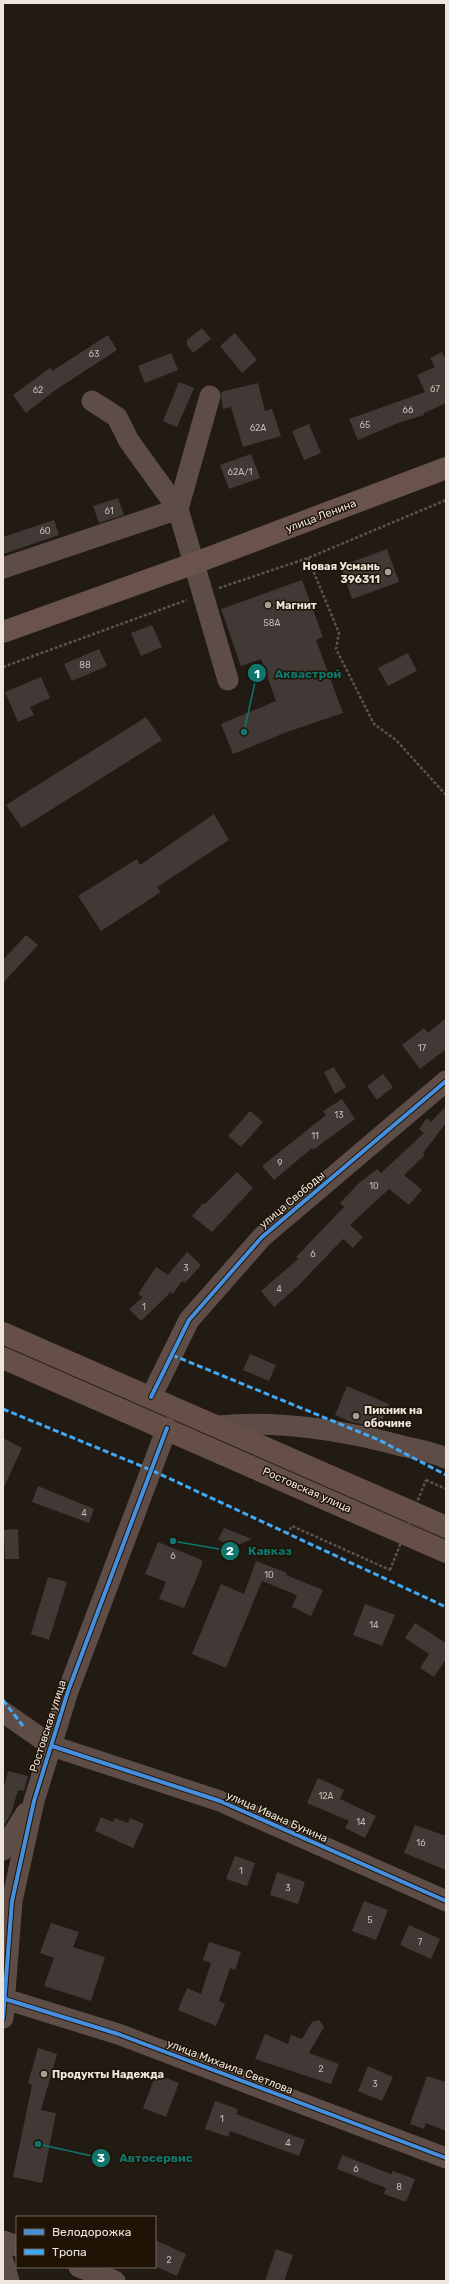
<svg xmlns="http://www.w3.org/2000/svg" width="449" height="2284" viewBox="0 0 449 2284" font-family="Rubik,sans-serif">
	<rect width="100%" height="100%" fill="#221b14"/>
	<path fill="#413935" d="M202 328 211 339 193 353 187 345V340Z
		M235 333 257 360 242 373 220 346Z
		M108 335 117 350 54 391 26 413 13 395 50 368 52 371Z
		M442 352 446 361V403L424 413V415L398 423 358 440 349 419 425 392 417 375 435 367 430 358Z
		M171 353 178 370 145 383 138 366Z
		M179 382 194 388 177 427 163 421Z
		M258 383 265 411 272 409 281 436 243 447 231 407 223 409 221 392Z
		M309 424 321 453 304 460 292 431Z
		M251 454 260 478 229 489 220 465Z
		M118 498 124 515 99 523 93 506Z
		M54 520 59 535 3 554V537Z
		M387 549 399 582 352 599 341 566Z
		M302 580 323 637 316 640 343 713 287 732 233 754 221 724 276 701 261 659 241 666 221 609Z
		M152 625 162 647 141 656 131 633Z
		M99 649 107 666 72 681 64 664Z
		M408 653 417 671 388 686 378 668Z
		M41 677 50 698 30 707 34 715 18 722 5 692Z
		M146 717 162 740 22 828 6 805Z
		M214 814 229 840 157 887 161 892 101 931 78 896 137 859 140 865Z
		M26 935 38 945 3 983V960Z
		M446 1018V1049L420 1069 402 1045 424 1028 428 1033Z
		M334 1067 346 1087 335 1094 324 1072Z
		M383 1074 393 1087 377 1100 367 1086Z
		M342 1099 355 1119 313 1150 312 1148 274 1180 262 1166 326 1115 323 1111Z
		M446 1106V1123L423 1153 425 1155 404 1175 422 1190 409 1205 389 1189 350 1225 363 1237 353 1248 343 1239 298 1286 274 1307 261 1291 298 1259 296 1257 344 1207 340 1203 358 1184 377 1169 381 1173 424 1133 419 1129 427 1118 431 1122Z
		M250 1111 263 1122 241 1147 228 1136Z
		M237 1172 253 1188 212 1232 192 1216 203 1203 205 1204Z
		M187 1252 201 1265 185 1283 182 1281 173 1294 171 1292 141 1321 129 1309 143 1297 138 1294 156 1267 168 1275Z
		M250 1354 276 1365 269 1381 243 1370Z
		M347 1386 389 1404 379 1428 351 1422 335 1415Z
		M3 1438 22 1448 3 1489Z
		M38 1486 94 1509 89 1523 32 1502Z
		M224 1528 252 1539 235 1546 218 1540Z
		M18 1529 19 1559H5L4 1530Z
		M158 1542 202 1560V1565L184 1608 159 1599 166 1582 145 1574Z
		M256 1561 287 1573 286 1575 323 1590 311 1616 292 1607 297 1595 262 1581 226 1668 192 1654 221 1584 244 1594Z
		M48 1577 67 1582 49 1640 31 1634Z
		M365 1604 395 1615 382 1646 353 1635Z
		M415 1623 446 1643V1659L434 1677 420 1668 429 1654 405 1638Z
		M8 1771 28 1776 24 1791 18 1790 11 1814 3 1827V1791Z
		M318 1778 344 1790 340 1799 376 1816 365 1838 345 1828 349 1821 307 1803Z
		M101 1817 113 1822 115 1818 128 1823 130 1818 144 1824 133 1848 95 1831Z
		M415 1825 446 1836V1870L404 1853Z
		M235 1856 255 1863 247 1886 226 1879Z
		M277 1872 305 1882 298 1904 270 1895Z
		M364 1901 388 1910 376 1940 352 1931Z
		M51 1923 79 1932 73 1947 105 1957 91 2001 44 1986 54 1958 40 1953Z
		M409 1925 440 1939 431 1959 400 1945Z
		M209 1942 241 1952 235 1970 230 1968 219 2001 225 2004 216 2026 178 2010 187 1988 201 1994 211 1963 203 1960Z
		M319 2020 324 2027 309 2053 339 2064 331 2084 255 2059 265 2034 288 2044 291 2035 302 2039 312 2022Z
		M38 2048 57 2054 41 2110 56 2113 42 2183 13 2177 32 2085 28 2083Z
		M368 2066 393 2077 382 2101 358 2091Z
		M156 2074 179 2083 166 2117 143 2108Z
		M427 2076 446 2082V2131L426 2123 424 2129 410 2124Z
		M215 2101 238 2109 236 2114 305 2140 299 2156 230 2131 228 2137 205 2129Z
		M342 2155 391 2174 393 2171 415 2179 406 2202 384 2194 386 2188 337 2169Z
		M155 2240 186 2254 177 2276 155 2266Z
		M276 2249 293 2255 284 2281H265Z"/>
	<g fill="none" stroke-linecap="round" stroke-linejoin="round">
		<path stroke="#5d524c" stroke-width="2.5" stroke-dasharray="3 2" stroke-linecap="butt" d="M308 558 339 633 336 649 374 724 396 740 446 795
			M219 588 308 558 446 500
			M3 667 187 600
			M426 1480 446 1489
			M287 1534 292 1526 390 1570"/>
		<path stroke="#5e4d46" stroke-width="21" d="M92 401 117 417 129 441 178 509 210 396
			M3 568 178 509 228 680
			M151 1397 189 1320 262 1237 446 1081
			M218 1426C280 1420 342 1430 402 1446 416 1449 432 1452 446 1458
			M3 1712 52 1746 220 1801 446 1901
			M3 1850 26 1813
			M5 1999 118 2034 446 2158
			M3 2018 12 1901 34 1801 68 1691 167 1428
			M3 2241 17 2246
			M3 2261 9 2281
			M79 2267 115 2281"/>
		<path stroke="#6a534a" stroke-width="22" d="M3 632 195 563 446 468"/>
		<path stroke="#664f47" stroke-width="22" d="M3 1333 446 1527
			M3 1358 446 1552"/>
		<path stroke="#5d524c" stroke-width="2.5" stroke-dasharray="3 2" stroke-linecap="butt" d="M390 1570 426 1480"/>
		<path stroke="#3fa9f5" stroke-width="3" stroke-dasharray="6 3" stroke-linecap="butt" d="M172 1355 379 1440 446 1475
			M3 1409 151 1470 446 1607
			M3 1700 23 1726"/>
		<defs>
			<path id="cycleway" d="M151 1397 189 1320 262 1237 446 1081
				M52 1746 220 1801 446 1901
				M5 1999 118 2034 446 2158
				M3 2018 12 1901 34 1801 68 1691 167 1428"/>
		</defs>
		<use href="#cycleway" stroke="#1e1305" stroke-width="6"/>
		<use href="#cycleway" stroke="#468fdf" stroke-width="4"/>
	</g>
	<g fill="#a79e96" stroke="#1e1305" stroke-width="1.5">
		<circle cx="388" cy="572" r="4"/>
		<circle cx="268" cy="605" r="4"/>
		<circle cx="356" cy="1416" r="4"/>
		<circle cx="44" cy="2074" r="4"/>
	</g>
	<g text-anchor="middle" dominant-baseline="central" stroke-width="3" stroke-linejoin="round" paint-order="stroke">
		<g font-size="9" fill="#c3bab2">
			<text x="94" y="354">63</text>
			<text x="435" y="389">67</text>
			<text x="38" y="390">62</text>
			<text x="408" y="410">66</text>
			<text x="365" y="425">65</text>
			<text x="258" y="428">62А</text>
			<text x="240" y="472">62А/1</text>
			<text x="109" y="511">61</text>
			<text x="45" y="531">60</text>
			<text x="272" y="623">58А</text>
			<text x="85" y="665">88</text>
			<text x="422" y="1048">17</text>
			<text x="339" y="1115">13</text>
			<text x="315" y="1136">11</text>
			<text x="280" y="1163">9</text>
			<text x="374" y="1186">10</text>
			<text x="313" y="1254">6</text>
			<text x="186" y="1268">3</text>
			<text x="279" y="1289">4</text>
			<text x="144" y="1307">1</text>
			<text x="84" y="1513">4</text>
			<text x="173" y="1556">6</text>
			<text x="269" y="1575">10</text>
			<text x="374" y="1625">14</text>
			<text x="326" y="1796">12А</text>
			<text x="361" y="1822">14</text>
			<text x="421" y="1843">16</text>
			<text x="241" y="1871">1</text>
			<text x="288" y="1888">3</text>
			<text x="370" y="1920">5</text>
			<text x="420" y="1942">7</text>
			<text x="321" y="2069">2</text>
			<text x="375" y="2084">3</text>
			<text x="222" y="2119">1</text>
			<text x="288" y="2143">4</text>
			<text x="356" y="2169">6</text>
			<text x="399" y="2187">8</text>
			<text x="169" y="2260">2</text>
		</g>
		<g font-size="11" fill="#eee5dc" stroke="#1e1305">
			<text transform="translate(321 516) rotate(-21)">улица Ленина</text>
			<text transform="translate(292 1200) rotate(-40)">улица Свободы</text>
			<text transform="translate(307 1490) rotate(24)">Ростовская улица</text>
			<text transform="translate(48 1726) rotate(-72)">Ростовская улица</text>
			<text transform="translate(277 1817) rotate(24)">улица Ивана Бунина</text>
			<text transform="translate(230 2067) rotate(21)">улица Михаила Светлова</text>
		</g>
		<g font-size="11" font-weight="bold" fill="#eee5dc" stroke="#1e1305" text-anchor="start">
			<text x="380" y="566" text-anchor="end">Новая Усмань<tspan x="380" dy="13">396311</tspan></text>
			<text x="276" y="605">Магнит</text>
			<text x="364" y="1410">Пикник на<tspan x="364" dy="13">обочине</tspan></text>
			<text x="52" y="2074">Продукты Надежда</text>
		</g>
	</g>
	<path fill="none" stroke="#0f766e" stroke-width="1.5" d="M244 732L257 673M173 1541L230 1551M38 2144L101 2158"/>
	<g fill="#0f766e" stroke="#1e1305" stroke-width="1.5">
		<circle cx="244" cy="732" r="4"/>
		<circle cx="173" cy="1541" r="4"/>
		<circle cx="38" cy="2144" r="4"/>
		<circle cx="257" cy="673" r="10"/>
		<circle cx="230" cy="1551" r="10"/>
		<circle cx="101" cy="2158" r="10"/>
	</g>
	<g font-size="12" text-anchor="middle" font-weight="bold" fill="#fff">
		<text x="257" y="678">1</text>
		<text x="230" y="1555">2</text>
		<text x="101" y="2162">3</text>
	</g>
	<g font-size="12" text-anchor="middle" font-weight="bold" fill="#0f766e" stroke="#1e1305" stroke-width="3" stroke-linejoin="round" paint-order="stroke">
		<text x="308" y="678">Аквастрой</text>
		<text x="270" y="1555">Кавказ</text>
		<text x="156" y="2162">Автосервис</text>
	</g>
	<rect width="449" height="2284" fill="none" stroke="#eee5dc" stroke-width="8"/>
	<rect x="16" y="2216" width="140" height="52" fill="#1e1305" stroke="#71675b"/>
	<rect x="24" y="2229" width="20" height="6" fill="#468fdf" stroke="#71675b"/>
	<text x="52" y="2236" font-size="12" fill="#eee5dc">Велодорожка</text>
	<rect x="24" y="2249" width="20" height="6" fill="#3fa9f5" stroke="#71675b"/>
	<text x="52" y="2256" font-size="12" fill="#eee5dc">Тропа</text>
</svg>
